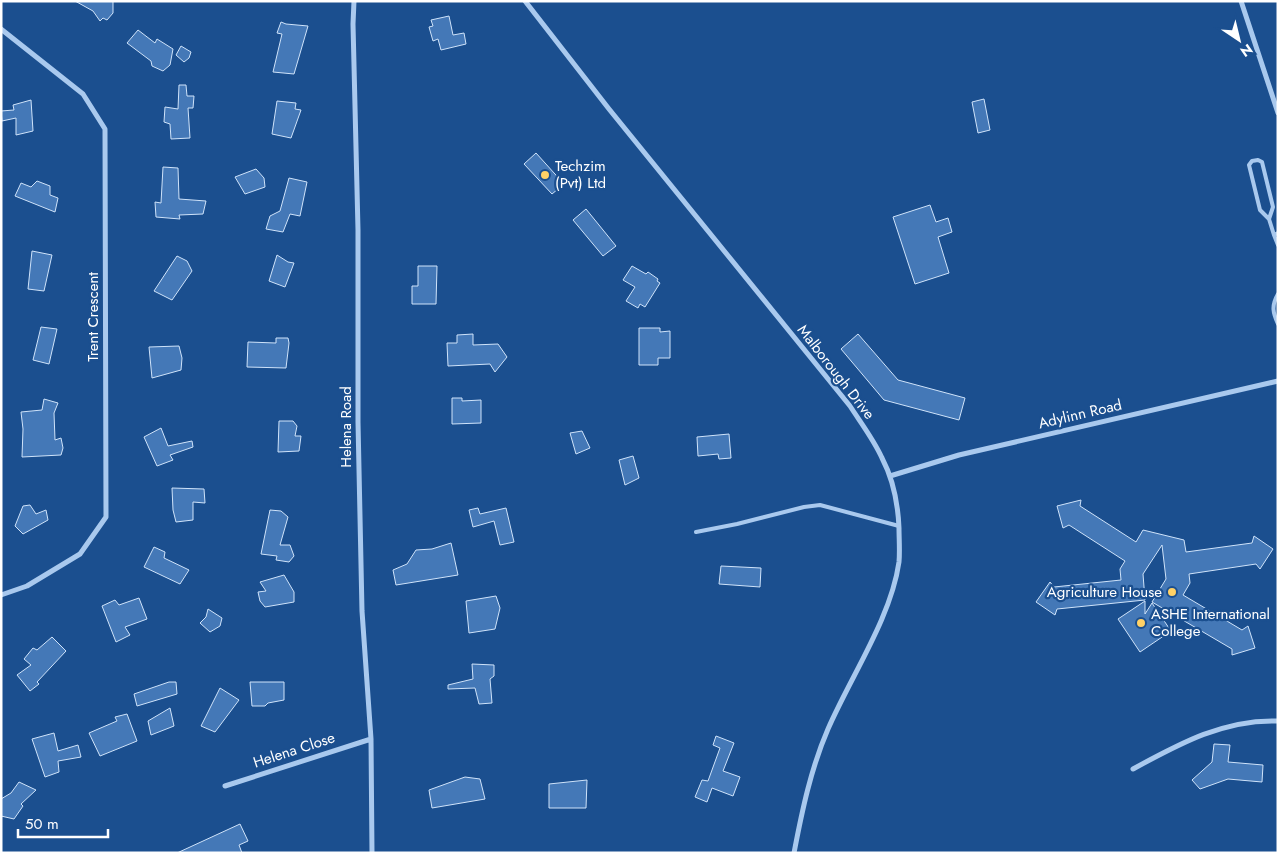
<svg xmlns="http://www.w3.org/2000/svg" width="1279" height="854" viewBox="0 0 1279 854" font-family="Jost,sans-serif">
	<rect width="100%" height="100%" fill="#1b4f8f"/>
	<path fill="#4478b7" stroke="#cfe3fa" d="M75 1H113V13L107 20 103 18 100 21 93 11Z
		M449 16 453 35 464 33 466 44 441 50 438 39 433 41 429 27 433 26 431 20Z
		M281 22 286 24 308 26 294 74 273 72 282 34 277 33Z
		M138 30 155 43 157 39 173 49 170 65 163 71 152 66 151 61 127 43Z
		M181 46 191 52 189 58 184 62 176 55Z
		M179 85H186L187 96H194L193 108H188L190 138 171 139 170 124 164 122 165 107 178 109Z
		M984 99 990 130 978 133 972 102Z
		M31 100 33 131 16 135V118L2 121 1 111 14 110 13 105Z
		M277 101 296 103 295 109 301 110 291 138 272 134Z
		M536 153 564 184 552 194 524 164Z
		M163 167 178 168 179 199 206 201 203 214 179 215 180 219 156 217 155 202 161 203Z
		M256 169 264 178 265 187 245 194 235 177Z
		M289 178 307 182 300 216 290 214 283 232 266 229 270 216 280 211Z
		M37 181 50 186V195L58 198 55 212 15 196 21 183 31 187Z
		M930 205 936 222 948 218 952 232 938 237 949 273 915 284 893 217Z
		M586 209 616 246 603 256 573 220Z
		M32 251 52 255 44 291 28 289Z
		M277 255 288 262 294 263 285 287 269 281Z
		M177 256 187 261 192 271 172 300 154 291Z
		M418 266H437L436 304H412V286H418Z
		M632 266 646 274 648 272 658 279 657 281 660 283 645 307 640 304 638 308 626 301 635 287 623 280Z
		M41 327 57 329 49 364 33 360Z
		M639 328H660V332L670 331V358H658V365H639Z
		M473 334V345L498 344 507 357 495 372 490 364 448 366 447 343H457V335Z
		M858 334 898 380 965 398 959 420 884 400 841 349Z
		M276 338H288L289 343 286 368 247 367 248 342 276 343Z
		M179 346 182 358 181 370 152 378 149 347Z
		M452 398H462V401L481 400V423L452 424Z
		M44 399 58 403 54 413 55 440 61 438 63 448 61 455 22 457 23 429 21 412 42 410Z
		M279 421H293L297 426 295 436H301L299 451 278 452Z
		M161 428 168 446 192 441 193 447 170 455 173 460 157 466 144 437Z
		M582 431 590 448 576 454 570 433Z
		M729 434 731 458 719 459 718 454 698 456 697 437Z
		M633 456 639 478 625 485 619 460Z
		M172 488 204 489 205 503 193 502V520L176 522 173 510Z
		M1081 500 1080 506 1136 542 1143 530 1184 540 1186 552 1252 543 1254 536 1273 549 1260 569 1256 564 1189 574 1190 583 1183 595 1242 630 1248 626 1255 648 1232 655V649L1152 602 1166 579 1162 545 1143 574 1145 600 1057 609 1055 615 1036 602 1050 582 1054 587 1121 580 1120 569 1125 561 1069 525 1063 528 1057 506Z
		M30 505 36 514 46 510 48 520 23 534 15 526 23 506Z
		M478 508 480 514 506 508 514 542 500 545 494 521 473 527 469 510Z
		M270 510 281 511 288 517 280 545H290L294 556 289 562 276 560 277 556 261 554Z
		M451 543 458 575 396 585 393 570 407 564 416 550 432 549Z
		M154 547 165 552 164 558 189 570 180 584 144 567Z
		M721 566 761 568 760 587 719 584Z
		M284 575 294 592V602L265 607 260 601 258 592 266 591 260 582Z
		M496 596 500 608 495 629 469 633 466 601Z
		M139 598 147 619 125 627 130 635 116 642 102 606 115 600 119 605Z
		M1145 601V614L1152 603 1171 631 1140 652 1118 619Z
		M208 609 222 618 220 626 210 632 200 623 206 617Z
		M52 637 66 651 37 682 39 684 30 691 17 675 31 665 24 659 33 648 37 650Z
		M472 664 494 665V676L490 679 492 703 479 704 475 688 448 689V685L473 679Z
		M169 682H176L177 694 137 706 134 694Z
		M250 682H284V700L268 703 265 706H252Z
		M220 688 239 700 215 732 201 726Z
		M170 708 174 726 151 735 148 721Z
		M127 714 137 741 100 756 89 733 117 721 115 717Z
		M54 733 58 751 78 745 81 757 58 761 59 772 45 777 32 739Z
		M716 736 734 743 723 771 740 777 733 796 712 788 707 802 695 797 702 780 708 781 720 748 713 745Z
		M1214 744 1230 745 1228 762 1263 765 1262 782 1228 779 1200 789 1192 780 1212 762Z
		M465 777 480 779 485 799 432 808 429 790Z
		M587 780 586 808H549V784Z
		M19 782 36 790 21 804 23 806 14 819 1 816V799L11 793Z
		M240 824 248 841 239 845 242 853H177Z"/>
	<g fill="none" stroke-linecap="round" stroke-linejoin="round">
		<path stroke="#a9c9ee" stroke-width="4" d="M1269 219 1260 210 1249 165 1252 161 1258 160 1262 162 1273 207 1269 219 1274 235 1278 233
			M1274 235 1278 245
			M1278 294C1271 306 1273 313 1278 324
			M696 532 737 524 804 507 820 505 899 526"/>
		<path stroke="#a9c9ee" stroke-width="5" d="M354 1 353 24 358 230V422L362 611 371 739 372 853
			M525 1 609 109 850 406C861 423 874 440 882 458 893 479 898 504 899 528 899 539 900 551 899 562 891 618 851 676 828 729 811 768 802 811 794 853
			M1241 1 1278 113
			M1 29 83 94 105 129 106 517 80 554 27 586 1 595
			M890 476 959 455 1278 381
			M1133 769C1179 744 1224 719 1278 721
			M225 786 371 739"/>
	</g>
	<g fill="#ffd166" stroke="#1b4f8f" stroke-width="2">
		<circle cx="545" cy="175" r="5"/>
		<circle cx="1172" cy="592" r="5"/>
		<circle cx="1141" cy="623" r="5"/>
	</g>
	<g text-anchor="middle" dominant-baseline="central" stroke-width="4.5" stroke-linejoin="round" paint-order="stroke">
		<g font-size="15" fill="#fff" stroke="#1b4f8f" text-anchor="start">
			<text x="555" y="166">Techzim<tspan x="555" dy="17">(Pvt) Ltd</tspan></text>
			<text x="1162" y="592" text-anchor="end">Agriculture House</text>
			<text x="1151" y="614">ASHE International<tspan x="1151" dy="17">College</tspan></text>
		</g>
		<g font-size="15" fill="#fff" stroke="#1b4f8f">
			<text transform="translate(93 317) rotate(-90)">Trent Crescent</text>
			<text transform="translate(836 372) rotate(52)">Malborough Drive</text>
			<text transform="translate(1080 414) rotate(-13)">Adylinn Road</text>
			<text transform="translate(346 427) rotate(-90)">Helena Road</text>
			<text transform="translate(294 750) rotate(-18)">Helena Close</text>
		</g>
	</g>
	<rect width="1279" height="854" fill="none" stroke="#ffffff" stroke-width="5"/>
	<g transform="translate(1239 40) rotate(145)" stroke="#1b4f8f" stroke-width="4" paint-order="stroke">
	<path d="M0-4L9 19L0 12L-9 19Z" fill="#ffffff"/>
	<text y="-8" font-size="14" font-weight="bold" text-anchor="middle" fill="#ffffff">N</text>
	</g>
	<path d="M18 829v8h90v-8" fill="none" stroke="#ffffff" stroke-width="2.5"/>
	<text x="25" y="829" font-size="15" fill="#ffffff" stroke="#1b4f8f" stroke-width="4" paint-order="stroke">50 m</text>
</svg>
